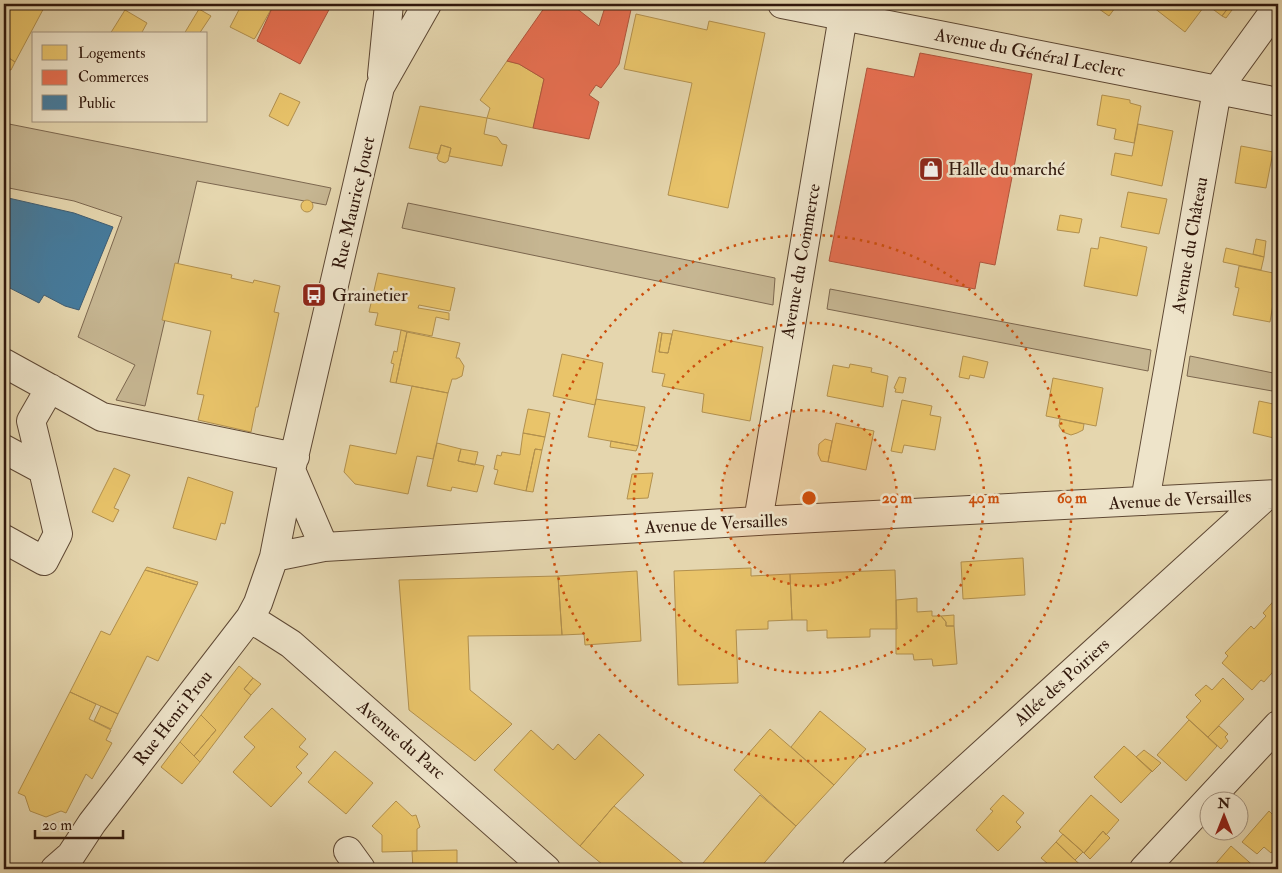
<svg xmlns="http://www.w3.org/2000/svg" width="1282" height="873" viewBox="0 0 1282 873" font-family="'IM FELL Double Pica',serif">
	<rect width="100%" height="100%" fill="#e5d6ae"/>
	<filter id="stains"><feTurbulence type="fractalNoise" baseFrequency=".004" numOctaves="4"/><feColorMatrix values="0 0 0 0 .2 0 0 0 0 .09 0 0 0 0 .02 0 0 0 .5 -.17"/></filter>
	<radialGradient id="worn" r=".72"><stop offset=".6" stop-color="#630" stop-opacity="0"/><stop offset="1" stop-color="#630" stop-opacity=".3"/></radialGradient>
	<path fill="#c6b692" stroke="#7c674f" d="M4 123 331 188 326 205 197 181 145 406 116 400 135 365 78 337 122 217 74 201 4 187Z
		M408 203 775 278 773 305 402 228Z
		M830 289 1151 350 1148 371 827 309Z
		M1190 356 1278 374V392L1187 376Z"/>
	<path fill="#e9c46a" stroke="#b2904e" d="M4 4H46L15 62 9 58 6 63 4 62Z
		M242 4H274L255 38 254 39 230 27Z
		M1092 4H1118L1109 16Z
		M1149 4H1206L1185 32Z
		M1206 4H1231L1222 16Z
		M1231 4 1235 6 1226 18 1222 16Z
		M199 9 211 16 199 34H184Z
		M125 10 147 23 141 34H110Z
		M636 14 707 30 709 21 765 33 728 208 668 195 692 83 624 69Z
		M9 58 15 62 11 70 4 69V62L6 63Z
		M507 61 519 64 544 79 533 128 487 118 490 108 480 100Z
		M280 93 300 102 288 126 269 116Z
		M1102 95 1130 100V103L1141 106 1134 143 1114 139 1116 129 1097 125Z
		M420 106 487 118 484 134 497 137 502 144 507 145 502 166 449 156 451 148 441 145 439 154 409 148Z
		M1138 124 1173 131 1162 186 1111 175 1115 153 1132 156Z
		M441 145 451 148 448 161 445 163 439 161 437 158Z
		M1241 146 1273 152 1266 188 1235 183Z
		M1128 192 1167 199 1159 234 1121 227Z
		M301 206a6 6 0 1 1 12 0a6 6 0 1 1-12 0Z
		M1060 215 1082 219 1079 233 1057 230Z
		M1100 237 1147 247 1137 296 1084 286 1091 248 1098 249Z
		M1256 239 1266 241 1264 257 1253 254Z
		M1226 248 1264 257 1261 270 1223 262Z
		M175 263 232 275 231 278 253 283 254 280 280 286 274 312 279 313 258 407H256L251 432 198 420 204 395 197 394 211 331 162 320Z
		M1239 266 1278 274 1270 322 1233 315 1239 288 1235 287Z
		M378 273 455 288 450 311 419 305 418 308 449 313V320L436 317 432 336 375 325 378 313 369 312Z
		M401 330 407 332 396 383 390 382 394 364 391 363 394 351 397 352Z
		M673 330 763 347 750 421 702 412 704 394 662 386 665 374 652 372 659 332 662 333 659 352 668 353Z
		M407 332 460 343 456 358H459L464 366 462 376 456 379H452L448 393 396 383Z
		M662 333 672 334 668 353 659 352Z
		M562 354 603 363 595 405 553 396Z
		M963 356 988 362 984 378 970 375 969 379 959 377Z
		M850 364 872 368 871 372 888 376 883 407 827 396 833 365 849 368Z
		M899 377 906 378 903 393 895 392 896 389 894 388Z
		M1053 378 1103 388 1096 426 1046 416Z
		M412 386 448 393 433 459 417 456 408 494 355 484 344 472 350 445 396 454Z
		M596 399 645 407 638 446 588 437Z
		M902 400 932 406 930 415 941 417 935 450 904 445 902 453 891 451Z
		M1259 401 1278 405V439L1253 433Z
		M528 409 550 413 545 437 523 433Z
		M1060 419 1084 424 1083 430 1077 433 1071 435 1063 432 1059 426Z
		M836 423 874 431 866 470 828 462Z
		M523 433 545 437 542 450 535 449 526 491 494 484 498 470 494 469 497 455 501 456 502 452 520 455Z
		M825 439 832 441 828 462 821 461 818 454 819 444Z
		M611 441 638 446 636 451 610 447Z
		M437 443 461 449 458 461 484 466 477 492 452 487 451 491 427 486Z
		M461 449 478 452 475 465 458 461Z
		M535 449 542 450 533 492 526 491Z
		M114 468 130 475 114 508 119 510 113 522 92 512Z
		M653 473 648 498 627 499 632 474Z
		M188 477 233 492 225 524 221 523 216 540 173 528Z
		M1023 558 1025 595 963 599 961 562Z
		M147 567 198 582 197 585 145 570Z
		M751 568V576L790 574 792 620 768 621V629L736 630 738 683 678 685 674 571Z
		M145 570 197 585 158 661 147 656 118 714 70 692 101 631 110 635Z
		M895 570 897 629H870V637L827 638V630L807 631V620H792L790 574Z
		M637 571 641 641 585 645 584 634 562 635 558 576Z
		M558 576 562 635 468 636 470 690 512 724 475 761 409 710 399 580Z
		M1278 596V666L1264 682 1261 680 1252 690 1222 663 1228 656 1225 653 1251 626 1254 629 1266 616 1263 613Z
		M917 598V612L932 611V616H941L946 622V626H954L957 664 933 666 932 659 914 660 913 654H896V600Z
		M954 615V626H946V622L941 616Z
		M239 666 253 678 244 689 251 695 200 762 194 756 216 730 201 715Z
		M253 678 261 684 251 695 244 689Z
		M1223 678 1244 699 1208 737 1186 717 1201 701 1195 695 1206 685 1212 690Z
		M70 692 96 704 89 719 111 730 106 740 112 743 92 779 86 774 66 813 61 811 46 817 30 811 25 796 18 793Z
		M101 706 118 714 111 729 94 721Z
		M272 708 306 739 299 747 308 754 296 767 302 773 271 807 233 772 255 747 244 737Z
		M820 711 866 749 834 785 791 747Z
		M201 715 216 730 194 756 180 742Z
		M1189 720 1217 746 1186 781 1157 755Z
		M1219 726 1228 734 1225 737 1228 741 1221 749 1208 737Z
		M770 729 834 785 796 826 734 770Z
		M531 730 553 750 558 744 575 760 599 734 644 775 614 806 580 846 494 770Z
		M180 742 200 762 182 784 161 767Z
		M1124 746 1152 771 1121 803 1094 777Z
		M1144 750 1161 763 1152 772 1136 757Z
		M335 751 373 783 346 814 308 782Z
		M760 795 796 826 759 869H698Z
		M1003 795 1024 813 1016 822 1021 827 998 851 976 830 993 811 990 809Z
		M1091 795 1119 820 1106 835 1103 831 1084 853 1059 831Z
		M396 801 412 816 416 815 420 827 417 829V851L382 852V835L372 826Z
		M614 806 690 869H608L580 846Z
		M1269 811 1278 820V844L1271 853 1264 847 1257 854 1242 842Z
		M1103 831 1110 838 1090 859 1084 853Z
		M1063 834 1083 852 1075 860 1056 842Z
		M1056 842 1075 860 1085 869H1054L1041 858Z
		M1231 846 1257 869H1211Z
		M457 850V864H460V869H413L412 851Z"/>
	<path fill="#e76f51" stroke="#b0553c" d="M274 4H332L300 64 257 41Z
		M547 4H571L599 26 606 4H629L632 5 619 64 601 88 596 85 589 95 599 102 589 139 533 128 544 79 519 64 507 61Z
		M920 53 1032 74 995 265 980 262 975 289 829 261 867 68 914 77Z"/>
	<path fill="#457b9d" stroke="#3f5d72" d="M4 197 74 213 113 227 79 310 65 306 44 295 39 303 4 285Z"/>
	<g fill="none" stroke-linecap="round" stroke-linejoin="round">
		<defs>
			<path id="minor" d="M782 4 1278 102
				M382 75 389 4
				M4 363 102 417 295 457
				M4 449 43 470 31 421 50 388
				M291 470 324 547
				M1145 501 1217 90 1278 6
				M758 521 843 16 852 4
				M4 539 44 561 58 534 43 470
				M274 557 324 547 758 521 1278 494
				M250 618 291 644 546 869
				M348 851 361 869
				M55 869 71 855 92 823 250 618 258 603 274 557 291 470 380 87 427 4
				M856 869 1267 495
				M1144 869 1278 725"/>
		</defs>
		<use href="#minor" stroke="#5e4834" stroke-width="30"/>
		<use href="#minor" stroke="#eee4ca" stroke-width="28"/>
	</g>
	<circle cx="809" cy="498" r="88" fill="#cd4f0c" fill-opacity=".12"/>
	<g fill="none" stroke="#cd4f0c" stroke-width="2.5" stroke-dasharray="2.5 5">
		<circle cx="809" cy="498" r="88"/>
		<circle cx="809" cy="498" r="175"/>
		<circle cx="809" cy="498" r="263"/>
	</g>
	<defs>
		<symbol id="shop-square" viewBox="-11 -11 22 22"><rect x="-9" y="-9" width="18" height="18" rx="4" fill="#8f2418" stroke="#eee4ca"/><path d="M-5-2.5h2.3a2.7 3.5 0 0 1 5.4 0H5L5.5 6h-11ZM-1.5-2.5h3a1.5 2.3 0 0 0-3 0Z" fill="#fff"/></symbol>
		<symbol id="bus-square" viewBox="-11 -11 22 22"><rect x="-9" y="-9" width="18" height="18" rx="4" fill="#8f2418" stroke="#eee4ca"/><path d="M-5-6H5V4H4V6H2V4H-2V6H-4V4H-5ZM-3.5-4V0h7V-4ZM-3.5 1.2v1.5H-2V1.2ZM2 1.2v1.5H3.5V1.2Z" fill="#fff"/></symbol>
	</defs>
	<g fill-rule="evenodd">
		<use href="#shop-square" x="917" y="155" width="28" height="28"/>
		<use href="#bus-square" x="300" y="281" width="28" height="28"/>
	</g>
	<g text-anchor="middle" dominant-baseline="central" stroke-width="5" stroke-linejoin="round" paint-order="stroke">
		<g font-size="18" fill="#31180c" stroke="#eee4ca">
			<text transform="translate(1030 53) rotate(11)">Avenue du Général Leclerc</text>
			<text transform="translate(354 203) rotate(-77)">Rue Maurice Jouet</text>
			<text transform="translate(1190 245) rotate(-80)">Avenue du Château</text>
			<text transform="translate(801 261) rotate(-80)">Avenue du Commerce</text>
			<text transform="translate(1180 500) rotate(-3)">Avenue de Versailles</text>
			<text transform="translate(716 524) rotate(-3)">Avenue de Versailles</text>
			<text transform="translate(1062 682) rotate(-42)">Allée des Poiriers</text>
			<text transform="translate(173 718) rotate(-52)">Rue Henri Prou</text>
			<text transform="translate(401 740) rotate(41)">Avenue du Parc</text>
		</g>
		<g font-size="18" fill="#31180c" stroke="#eee4ca" text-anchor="start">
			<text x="948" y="169">Halle du marché</text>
			<text x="332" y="295">Grainetier</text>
		</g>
	</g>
	<circle cx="809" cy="498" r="8" fill="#cd4f0c" stroke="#eee4ca" stroke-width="2.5"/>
	<g font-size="15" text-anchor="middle" font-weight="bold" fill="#cd4f0c" stroke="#eee4ca" stroke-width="5" stroke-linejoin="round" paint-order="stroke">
		<text x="897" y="503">20 m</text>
		<text x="984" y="503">40 m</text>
		<text x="1072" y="503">60 m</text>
	</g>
	<rect width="1282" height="873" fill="none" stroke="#e5d6ae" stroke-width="20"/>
	<rect x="5" y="5" width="1272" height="863" fill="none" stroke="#31180c" stroke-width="2.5"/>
	<rect x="10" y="10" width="1262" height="853" fill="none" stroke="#31180c"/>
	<rect x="32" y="32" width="175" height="90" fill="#eee4ca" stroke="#a2927e"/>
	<rect x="42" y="45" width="25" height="15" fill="#e9c46a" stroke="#a2927e"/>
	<text x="78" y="58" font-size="15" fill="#31180c">Logements</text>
	<rect x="42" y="70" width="25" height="15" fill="#e76f51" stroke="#a2927e"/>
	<text x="78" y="82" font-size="15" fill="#31180c">Commerces</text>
	<rect x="42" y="95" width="25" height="15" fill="#457b9d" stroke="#a2927e"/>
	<text x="78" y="108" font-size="15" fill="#31180c">Public</text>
	<g transform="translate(1224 816)"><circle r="24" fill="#eee4ca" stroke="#a2927e"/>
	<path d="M0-4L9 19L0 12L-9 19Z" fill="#8f2418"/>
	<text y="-8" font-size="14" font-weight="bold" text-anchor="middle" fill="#31180c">N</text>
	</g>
	<path d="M35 830v8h88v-8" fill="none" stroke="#31180c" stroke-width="2.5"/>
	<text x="42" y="830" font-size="15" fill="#31180c" stroke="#eee4ca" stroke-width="4" paint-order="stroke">20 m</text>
	<rect width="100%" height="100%" filter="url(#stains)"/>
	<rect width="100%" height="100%" fill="url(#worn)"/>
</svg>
